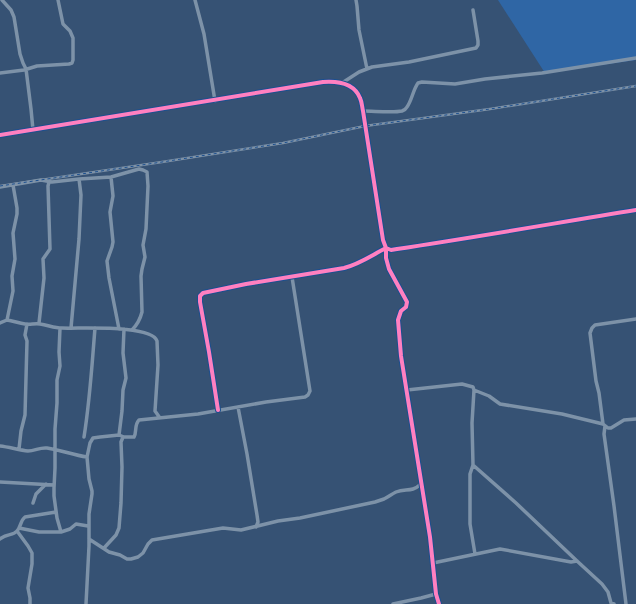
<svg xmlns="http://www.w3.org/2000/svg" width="636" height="604" viewBox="0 0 636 604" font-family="Signika,sans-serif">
	<rect width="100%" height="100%" fill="#365274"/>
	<path fill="#2f66a5" d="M498 0H636V60L545 73Z"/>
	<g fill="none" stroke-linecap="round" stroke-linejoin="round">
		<path stroke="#7d92a8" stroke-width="3.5" d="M2 0 11 10 14 17 20 54 23 63 26 69 31 109 33 130
			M195 0 204 34 215 101
			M356 0 357 6 359 30 367 69
			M0 73 24 70 37 66 69 64 72 63 73 60V38L70 31 63 24 58 0
			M342 83 359 72 372 67 409 62 476 48 478 45V41L473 10
			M363 111C374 111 393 113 402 111 405 110 406 109 407 107 412 100 413 90 418 83L422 82 455 84 485 79 542 73 636 58
			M111 177 113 196 110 212 113 242 112 247 107 261 109 278 119 329
			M79 179 111 177 139 169 143 170 147 172 148 186 146 229 143 245 145 257 142 269 141 276 142 312C140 320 137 325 132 330
			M0 187 41 180 52 182 79 179 81 195 79 239 71 328
			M636 319 595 325 592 328 590 333 596 381 599 393 603 424 608 428H611L624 420 636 419
			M7 320C13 321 19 323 25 324 30 325 35 323 40 324 48 325 54 328 62 328 78 329 152 324 157 341L158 365 155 411 160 418
			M0 323 7 320 13 291 12 276 15 259 13 233 17 214V208L13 185
			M39 323 44 278 43 259 50 249 48 186 49 182
			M60 328 59 352 60 366 57 380V403L55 429V468L54 488V496L57 518 61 532
			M407 390 462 384 473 387 474 390 489 396 500 404 562 414 603 424
			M474 390 472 423 473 465 470 474V524L475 554
			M238 407 247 454 257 515 258 522 256 527
			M218 410 209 352 200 302V296L203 293 246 284 344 268C360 264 372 255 386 248V258L389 269 407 302 406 307 401 311 398 320 401 356 430 537 436 594 439 604
			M605 426 604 434 614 506 626 604
			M119 435 122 411 123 390 126 378 123 353 124 329
			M84 437C90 400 92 364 95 328
			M0 446C9 447 19 450 28 451 35 451 40 447 47 448 61 450 73 455 87 457
			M19 449 21 431 25 415 27 341 25 335 27 324
			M473 465 516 503 577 561 602 584 608 592 611 603 614 604
			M0 482 54 485
			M33 503 36 494 46 484
			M19 528 39 532H61L70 529 76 524 88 526
			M17 531 28 546 32 553V564L28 588 30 598V604
			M0 539C7 533 13 536 17 531 21 527 20 521 25 517L56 512
			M89 539 109 552 120 555 127 559H131L138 557 143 553 148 544 152 540 223 528 241 530 278 521 300 518 375 502C378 501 381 500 384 499 388 497 392 494 396 492 406 488 411 493 421 484
			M104 548 116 535 119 528 121 503 122 467 121 442 123 437
			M433 563 500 549 571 562 577 561
			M86 604 89 546V514L92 494V491L89 479 87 457 90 443 93 438 100 437 119 435 124 437H134C137 432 134 425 139 420L198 414 266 402 305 397 308 395 310 391 292 277
			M393 604 421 598 436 594"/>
		<path stroke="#7d92a8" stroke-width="4.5" d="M0 135 323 82C337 81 354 83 360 98 362 102 362 107 363 111L383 240 386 248 391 250 397 249C477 237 556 223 636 210"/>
		<defs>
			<path id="rail" d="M0 186 162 162 283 143 365 126 490 109 636 86"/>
		</defs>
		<use href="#rail" stroke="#7e92a7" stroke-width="2.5"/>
		<use href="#rail" stroke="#1b4f8f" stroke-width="1" stroke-dasharray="3" stroke-linecap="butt"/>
		<defs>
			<path id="cycleway" d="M0 135 323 82C337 81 354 83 360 98 362 102 362 107 363 111L383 240 386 248 391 250 397 249C477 237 556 223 636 210
				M218 410 209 352 200 302V296L203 293 246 284 344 268C360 264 372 255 386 248V258L389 269 407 302 406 307 401 311 398 320 401 356 430 537 436 594 439 604"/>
		</defs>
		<use href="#cycleway" stroke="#1b4f8f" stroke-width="6"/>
		<use href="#cycleway" stroke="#ff80c0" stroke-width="4"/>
	</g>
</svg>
